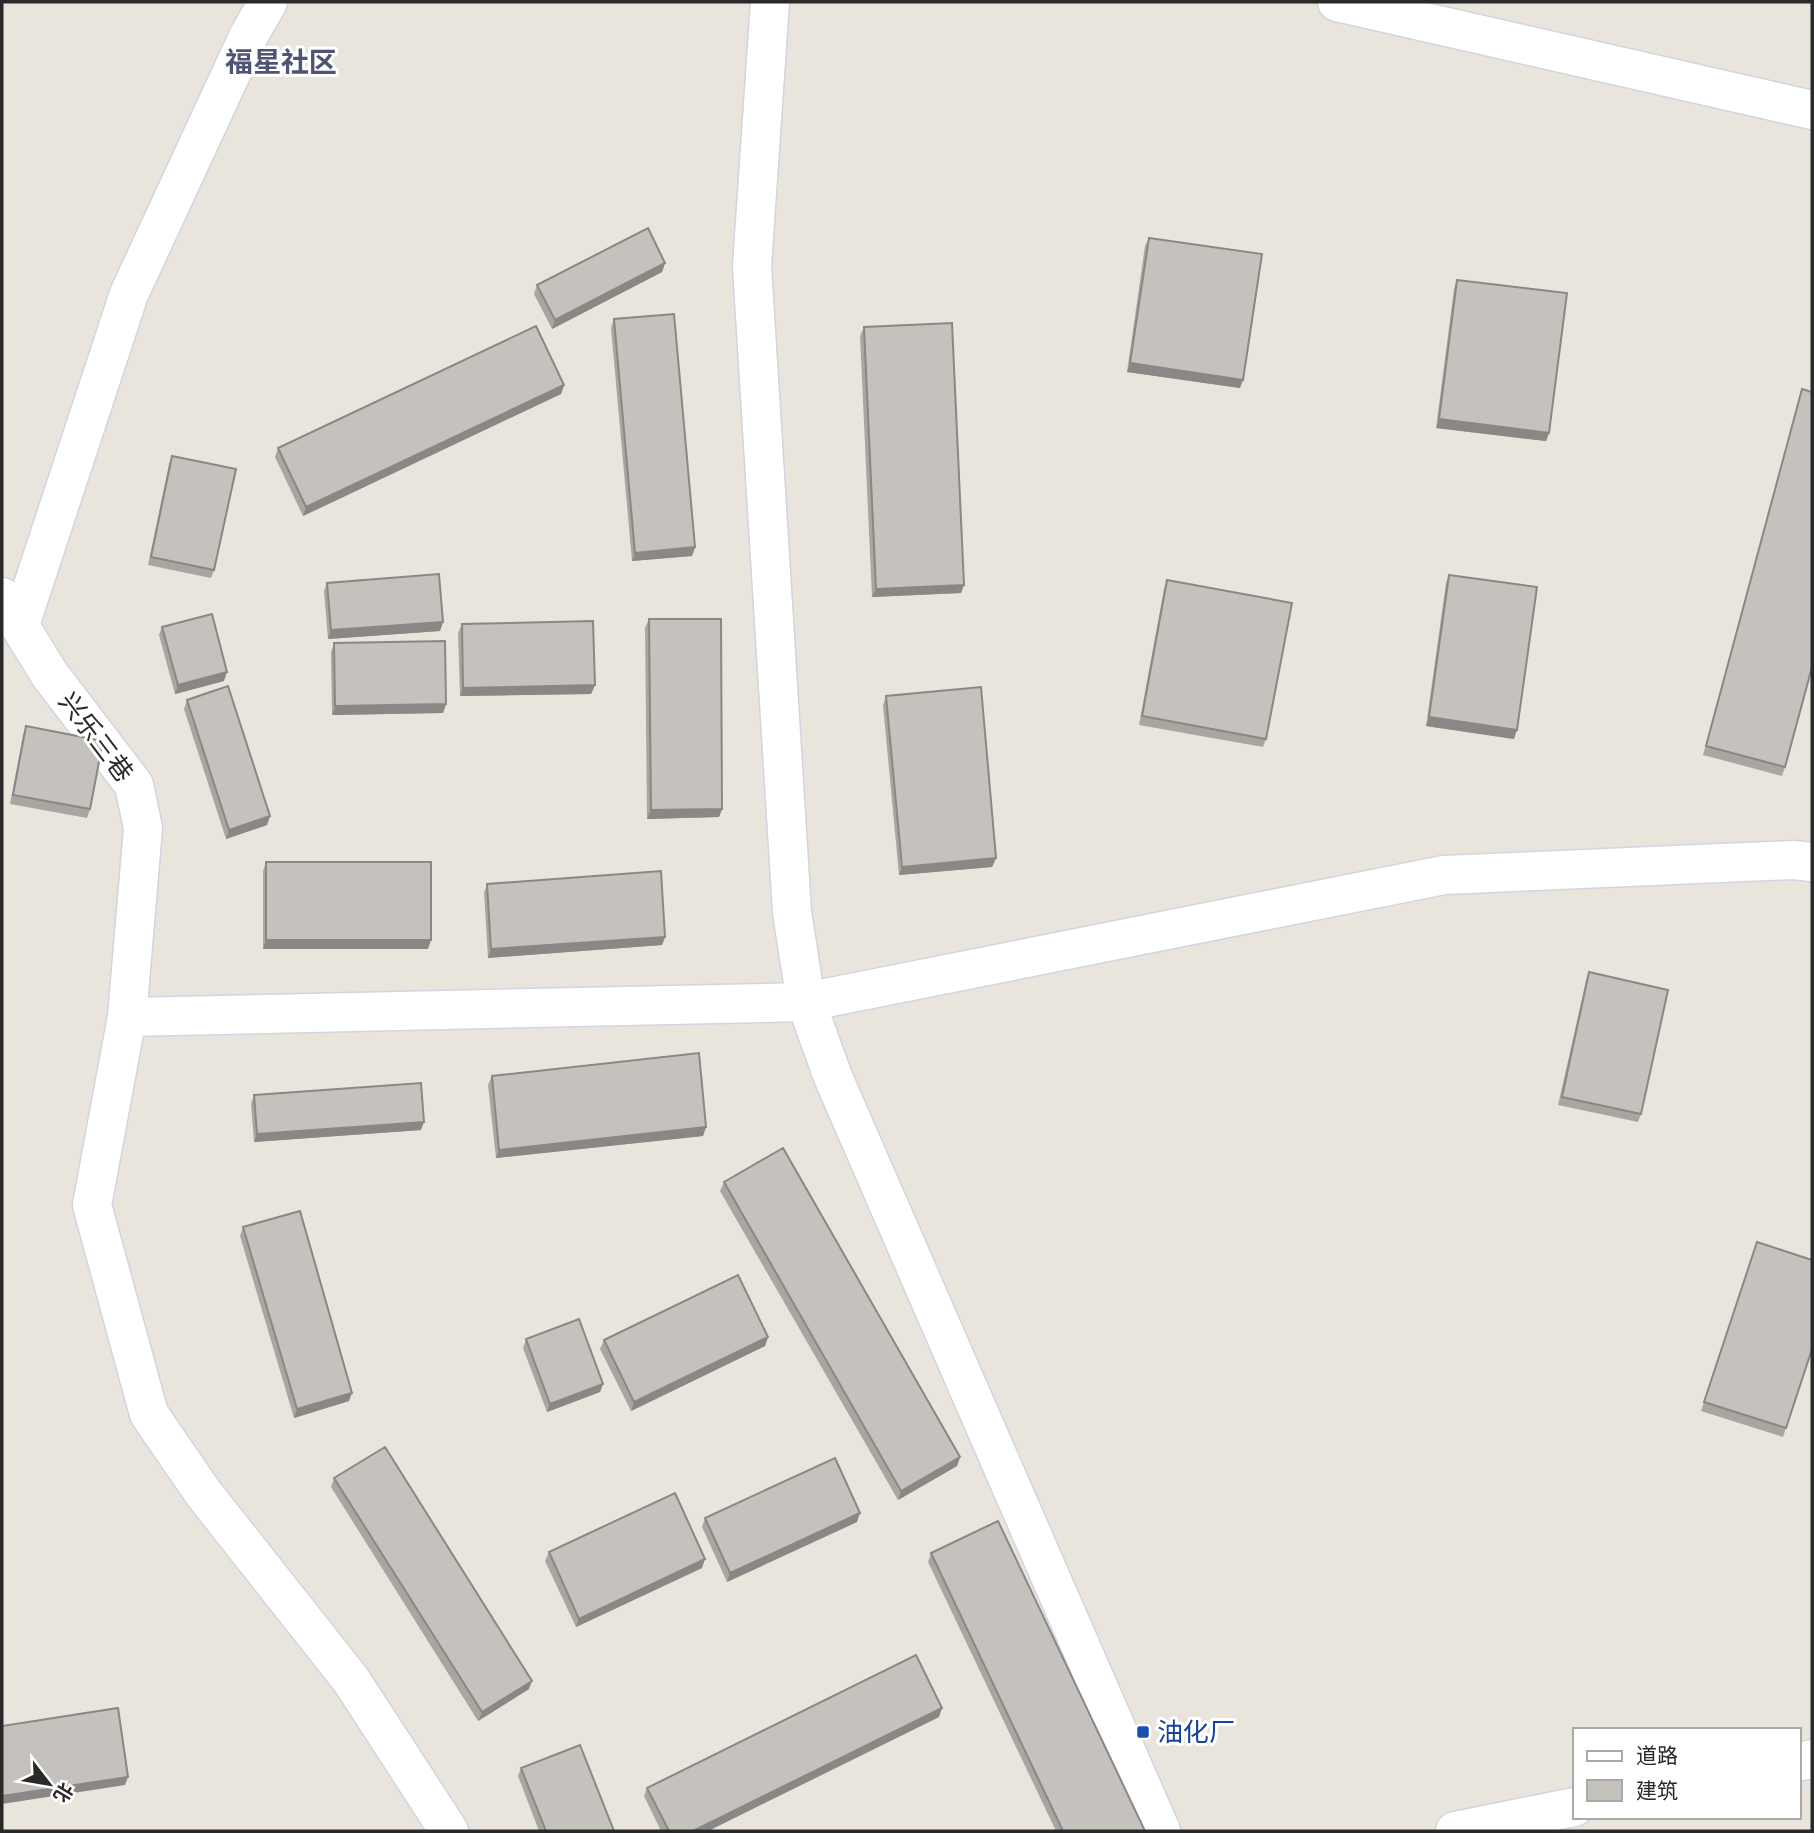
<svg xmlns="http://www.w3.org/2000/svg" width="1814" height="1833" viewBox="0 0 1814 1833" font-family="Jost,'Noto Sans SC',sans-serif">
	<rect width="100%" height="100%" fill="#eae5dc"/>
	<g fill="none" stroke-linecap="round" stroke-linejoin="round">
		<defs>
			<path id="minor" d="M770 2 752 266 792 912 806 1002 833 1077 1161 1831
				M1337 2 1812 110
				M2 597 50 675 134 785 143 828 127 1017 92 1205 149 1414 204 1494 351 1680 449 1831
				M20 625 129 294 249 35 268 2
				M127 1017 806 1002 1444 875 1793 860 1812 862
				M1798 1762 1812 1759
				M1455 1831 1574 1807"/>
		</defs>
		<use href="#minor" stroke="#d2d4e0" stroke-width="41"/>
		<use href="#minor" stroke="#fff" stroke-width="38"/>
	</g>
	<path fill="#a9a6a2" d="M1149 238 1240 388 1127 372 1145 246Z
		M665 263 662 272 552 329 534 294 537 285Z
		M1457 280 1549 433 1546 441 1436 428 1454 289Z
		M614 319 695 547 692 556 632 561 611 328Z
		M864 327 964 585 961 593 872 597 860 336Z
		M564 385 561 394 303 516 275 457 278 448Z
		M1802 389 1785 767 1782 776 1703 755Z
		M172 456 214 570 211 578 148 565 169 464Z
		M1449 575 1514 739 1426 726 1446 583Z
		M1167 580 1266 739 1263 747 1139 725 1164 589Z
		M327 583 443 622 440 631 328 639 324 591Z
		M649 619 722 809 719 817 647 819 645 628Z
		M462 624 595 685 591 694 460 696 458 633Z
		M162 627 224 681 175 694 159 635Z
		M334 643 446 704 443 713 332 715 331 652Z
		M886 696 996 858 992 867 899 875 883 705Z
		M187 700 270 816 267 825 226 839 184 709Z
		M26 726 90 809 87 818 10 804 23 735Z
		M266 862 428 949H263V871Z
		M487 884 665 937 662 945 488 958 484 893Z
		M1589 972 1641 1114 1638 1122 1558 1105 1586 981Z
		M492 1076 706 1127 703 1136 496 1158 488 1085Z
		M254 1095 421 1130 254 1142 251 1104Z
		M724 1182 960 1457 957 1466 898 1500 720 1191Z
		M243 1227 349 1401 294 1418 240 1236Z
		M1757 1242 1812 1349 1783 1437 1701 1411Z
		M768 1337 765 1346 631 1411 600 1349 604 1340Z
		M526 1339 603 1384 600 1392 547 1412 523 1348Z
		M334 1478 529 1689 478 1721 331 1487Z
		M705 1518 857 1522 727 1582 702 1527Z
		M549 1552 702 1568 576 1627 545 1561Z
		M931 1553 1145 1831H1056L928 1562Z
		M939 1717 708 1831H661L644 1796 647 1788Z
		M521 1768 614 1831H539L518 1776Z"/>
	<path fill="#8a8784" d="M665 263 662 272 552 329 555 320Z
		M1130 363 1243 380 1240 388 1127 372Z
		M564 385 561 394 303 516 306 507Z
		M1439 419 1549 433 1546 441 1436 428Z
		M695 547 692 556 632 561 635 553Z
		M964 585 961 593 872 597 876 589Z
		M443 622 440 631 328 639 331 630Z
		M227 672 224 681 175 694 178 685Z
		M595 685 591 694 460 696 463 688Z
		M446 704 443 713 332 715 335 706Z
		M1429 717 1517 730 1514 739 1426 726Z
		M722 809 719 817 647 819 651 810Z
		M270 816 267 825 226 839 229 830Z
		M996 858 992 867 899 875 902 867Z
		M665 937 662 945 488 958 491 949Z
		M266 940H431L428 949H263Z
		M424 1122 421 1130 254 1142 257 1134Z
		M706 1127 703 1136 496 1158 499 1150Z
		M768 1337 765 1346 631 1411 634 1402Z
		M603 1384 600 1392 547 1412 550 1404Z
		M352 1393 349 1401 294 1418 297 1409Z
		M960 1457 957 1466 898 1500 901 1491Z
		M860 1513 857 1522 727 1582 730 1573Z
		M705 1559 702 1568 576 1627 579 1619Z
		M532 1681 529 1689 478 1721 482 1712Z
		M942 1708 939 1717 708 1831H693Z
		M128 1777 125 1785 2 1804V1796Z"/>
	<path fill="#c5c1bc" stroke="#8a8784" stroke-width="2" d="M648 228 665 263 555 320 537 285Z
		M1149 238 1262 254 1243 380 1130 363Z
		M1457 280 1567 293 1549 433 1439 419Z
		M674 314 695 547 635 553 614 319Z
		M952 323 964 585 876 589 864 327Z
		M536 326 564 385 306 507 278 448Z
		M1802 389 1812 392V667L1785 767 1706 746Z
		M172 456 236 469 214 570 151 557Z
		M439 574 443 622 331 630 327 583Z
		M1449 575 1537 587 1517 730 1429 717Z
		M1167 580 1292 603 1266 739 1142 716Z
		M212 614 227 672 178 685 162 627Z
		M649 619H721L722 809 651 810Z
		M593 621 595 685 463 688 462 624Z
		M445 641 446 704 335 706 334 643Z
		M228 686 270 816 229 830 187 700Z
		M981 687 996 858 902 867 886 696Z
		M26 726 103 741 90 809 13 795Z
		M266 862H431V940H266Z
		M661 871 665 937 491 949 487 884Z
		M1589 972 1668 990 1641 1114 1562 1097Z
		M699 1053 706 1127 499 1150 492 1076Z
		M421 1083 424 1122 257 1134 254 1095Z
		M783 1148 960 1457 901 1491 724 1182Z
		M300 1211 352 1393 297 1409 243 1227Z
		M1757 1242 1812 1260V1349L1786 1428 1704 1402Z
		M738 1275 768 1337 634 1402 604 1340Z
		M579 1319 603 1384 550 1404 526 1339Z
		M385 1447 532 1681 482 1712 334 1478Z
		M835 1458 860 1513 730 1573 705 1518Z
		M675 1493 705 1559 579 1619 549 1552Z
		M998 1521 1145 1831H1063L931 1553Z
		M916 1655 942 1708 693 1831H669L647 1788Z
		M118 1708 128 1777 2 1796V1726Z
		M580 1745 614 1831H546L521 1768Z"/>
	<rect fill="#1a4fb4" stroke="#fff" stroke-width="2.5" x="1136" y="1725" width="14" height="14" rx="3.5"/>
	<g text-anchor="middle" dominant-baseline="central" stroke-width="6" stroke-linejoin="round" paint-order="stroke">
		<g font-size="26" fill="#292929" stroke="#fff">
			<text transform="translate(96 737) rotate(53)">兴乐三巷</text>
		</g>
		<g font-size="26" fill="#164399" stroke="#fff" text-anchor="start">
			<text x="1157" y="1732">油化厂</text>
		</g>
		<g font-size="28" font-weight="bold" fill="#4f5374" stroke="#fff">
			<text x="281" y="62">福星社区</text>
		</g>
	</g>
	<rect width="1814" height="1833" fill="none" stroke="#292929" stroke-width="7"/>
	<rect x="1573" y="1728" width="228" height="91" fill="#ffffff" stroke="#a9a9a9" stroke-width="2"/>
	<rect x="1587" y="1751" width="35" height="10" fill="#ffffff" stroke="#a9a9a9" stroke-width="2"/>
	<text x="1636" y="1763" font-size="21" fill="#292929">道路</text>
	<rect x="1587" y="1780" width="35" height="21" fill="#c5c1bc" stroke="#a9a9a9" stroke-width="2"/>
	<text x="1636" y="1798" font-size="21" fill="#292929">建筑</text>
	<g transform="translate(49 1784) rotate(121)" stroke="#ffffff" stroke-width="5" paint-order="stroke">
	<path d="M0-5L12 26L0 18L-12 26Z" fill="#292929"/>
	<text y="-10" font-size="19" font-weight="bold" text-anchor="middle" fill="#292929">北</text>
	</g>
</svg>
